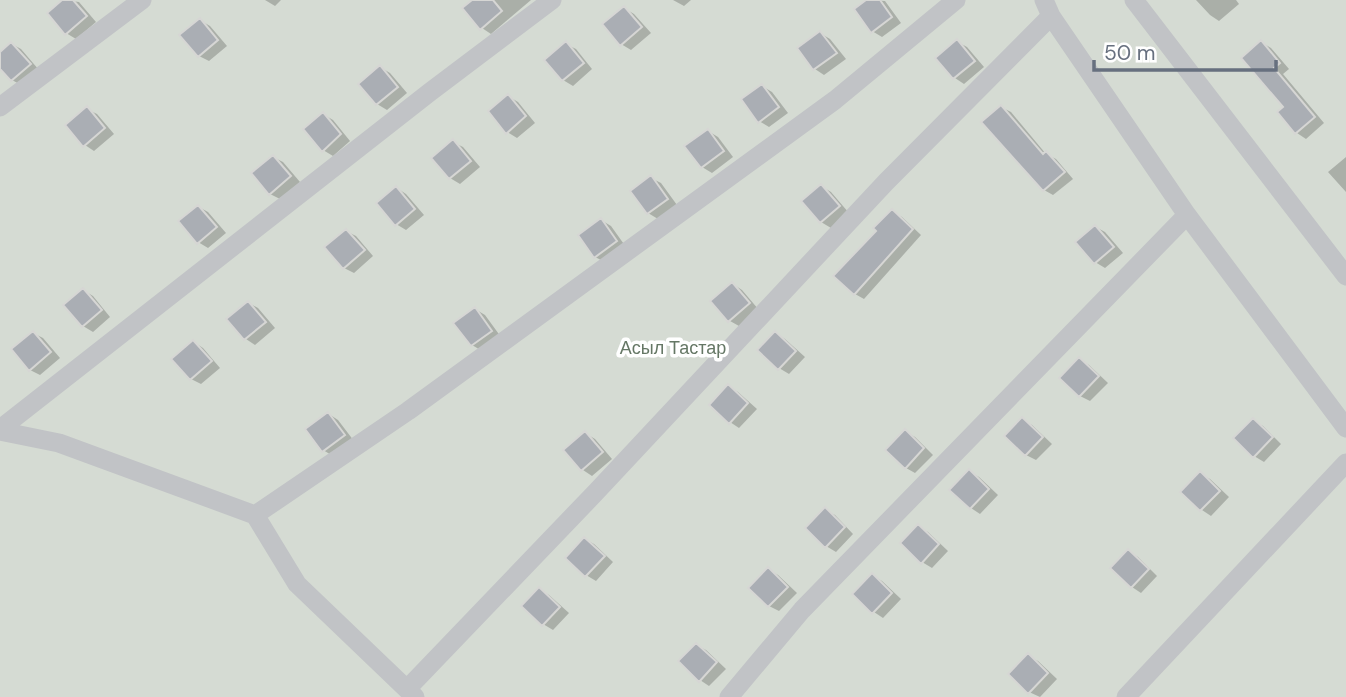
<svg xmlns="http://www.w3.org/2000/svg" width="1346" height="697" viewBox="0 0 1346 697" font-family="'DM Sans',sans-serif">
	<rect width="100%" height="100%" fill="#f4f5f2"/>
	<path fill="#d5dbd3" d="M0 0H1346V697H0Z"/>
	<path fill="#0003" d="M65 0 79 2 96 22 76 39 66 33Z
		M265 0H281L275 6Z
		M474 0H531L491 34 482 28Z
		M673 0H691L684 6Z
		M869 0 885 1 901 23 882 37 872 31Z
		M1196 0H1236L1239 4 1219 21 1210 15Z
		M624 8 634 14 651 33 631 50 621 44Z
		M200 20 210 26 227 46 209 61 199 56Z
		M820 33 830 39 846 59 824 75 815 69 799 48Z
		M958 42 967 47 984 67 964 84 955 78 938 58Z
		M1261 42 1271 48 1289 69 1283 74 1324 123 1306 139 1297 133 1279 112 1285 107Z
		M12 44 21 49 39 70 21 85 12 80 0 66V54Z
		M566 44 576 49 592 69 573 86 563 80Z
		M380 67 390 73 407 93 387 110 377 104Z
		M762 86 772 92 788 113 769 127 759 121Z
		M508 96 518 102 535 123 517 138 507 132Z
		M1001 107 1011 112 1046 154 1056 159 1073 179 1053 195 1044 190Z
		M87 109 97 114 114 134 94 151 85 145Z
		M323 114 333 120 350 141 333 156 323 150Z
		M708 131 718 137 733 157 712 173 702 167Z
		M453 142 463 147 480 167 460 184 450 178 434 158Z
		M273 157 283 162 300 182 280 199 270 194Z
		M1346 157V192L1328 172Z
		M651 178 661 183 677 205 658 219 648 213Z
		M821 186 831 192 849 213 831 228 821 222Z
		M397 188 406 194 424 215 406 230 396 224Z
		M199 207 208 212 226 233 208 248 198 242Z
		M892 211 902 217 921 235 864 299 855 294 878 230Z
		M601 220 611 226 626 247 605 262 595 257Z
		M1096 227 1105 232 1123 253 1105 268 1095 262Z
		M346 231 356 236 373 256 354 273 344 268Z
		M733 284 742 290 759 310 739 326 730 321 713 301Z
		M83 290 93 296 110 317 93 332 83 326Z
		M249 303 258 308 275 328 255 345 246 339 229 319Z
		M475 309 485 315 501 337 482 351 472 345Z
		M33 333 43 338 60 358 40 375 30 370Z
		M776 333 785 339 805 357 789 374 779 368Z
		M194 342 203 348 220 368 201 384 191 379Z
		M1079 359 1089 365 1108 383 1090 401 1080 396Z
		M728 386 738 392 757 409 739 428 730 422Z
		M329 414 338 420 354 441 333 456 323 450Z
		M1023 420 1032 425 1052 444 1036 460 1026 455Z
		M1253 420 1263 426 1281 444 1264 462 1254 456Z
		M905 431 915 437 933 455 915 473 906 468Z
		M585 433 595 439 612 459 592 476 583 470 566 450Z
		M969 471 979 477 998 495 980 514 971 508Z
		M1201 474 1210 479 1229 497 1211 516 1202 510 1183 492Z
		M825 510 835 515 853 534 836 552 826 546Z
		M918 527 928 532 948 551 932 568 922 562Z
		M585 539 594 544 613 562 596 581 586 575Z
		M1128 551 1138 557 1157 576 1141 593 1132 587Z
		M768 569 778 575 797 593 779 611 769 606Z
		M872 575 882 581 901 599 883 618 874 612Z
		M539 589 549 595 569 613 553 630 543 624Z
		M696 645 706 650 726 669 709 686 700 680Z
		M1028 656 1038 661 1057 679 1040 697 1029 692Z"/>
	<path fill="#aaaeb4" stroke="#d6d6d4" stroke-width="2" d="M62 0H73L87 16 65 35 47 13Z
		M472 0H493L502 11 480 30 462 8Z
		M866 0H880L892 17 871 33 854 9Z
		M624 6 642 27 620 46 602 24Z
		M200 18 218 40 198 57 179 35Z
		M820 31 837 53 813 70 797 48Z
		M957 39 975 61 953 79 935 58Z
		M1261 40 1280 63 1274 68 1315 117 1295 134 1277 112 1283 107 1241 58Z
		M566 41 584 63 562 81 544 60Z
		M11 42 31 64 11 81 0 69V52Z
		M380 65 398 87 376 105 358 84Z
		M762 84 779 107 758 123 741 99Z
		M508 94 526 116 506 134 488 111Z
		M1001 105 1043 154 1046 151 1065 172 1043 191 981 122Z
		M87 106 105 128 83 147 65 125Z
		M323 112 341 134 322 152 303 129Z
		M708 129 724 151 701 168 684 146Z
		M453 139 471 161 449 179 431 158Z
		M273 155 291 176 269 195 251 173Z
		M651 175 668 199 647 214 630 191Z
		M821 184 840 206 820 223 801 201Z
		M396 186 415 209 395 226 376 203Z
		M198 205 217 227 197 244 178 221Z
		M892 209 913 229 854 295 833 276 876 231 873 228Z
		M601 218 617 241 594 258 578 235Z
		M1095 225 1114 247 1094 264 1075 242Z
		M346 229 365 250 343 269 324 247Z
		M732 282 750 303 728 322 710 301Z
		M83 288 102 310 82 327 63 305Z
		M248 301 266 322 244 340 226 319Z
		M475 307 492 331 471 346 453 323Z
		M33 331 51 352 29 371 11 349Z
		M775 331 796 351 778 370 757 350Z
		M193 340 212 361 190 380 171 359Z
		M1079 357 1099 376 1079 397 1059 378Z
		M728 384 748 403 729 424 709 405Z
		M328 412 345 435 322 452 305 429Z
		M1022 417 1043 437 1025 456 1004 436Z
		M1253 418 1273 437 1253 458 1233 438Z
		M905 429 924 448 905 469 885 450Z
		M585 431 603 452 581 471 563 450Z
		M969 469 989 489 970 509 949 490Z
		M1200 471 1220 491 1200 511 1180 492Z
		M825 507 845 527 825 548 805 528Z
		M918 524 939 544 921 564 900 543Z
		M584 537 605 556 585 577 565 558Z
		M1128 549 1149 569 1131 588 1110 568Z
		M768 567 788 587 768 607 748 588Z
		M872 573 892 593 872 614 852 594Z
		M539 587 560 607 542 626 521 606Z
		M696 643 717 662 699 682 678 661Z
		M1028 653 1048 673 1028 694 1008 674Z"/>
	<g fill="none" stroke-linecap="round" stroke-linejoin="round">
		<path stroke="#c1c3c6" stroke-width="19" d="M1044 0 1051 16 1187 215 1346 428
			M1134 0 1346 276
			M0 107 142 0
			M0 429 430 92 552 0
			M0 431 59 443 255 515 408 411 835 100 956 0
			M255 515 297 584 415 697
			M407 689 596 492 886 182 1051 16
			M729 697 802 610 1187 215
			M1126 697 1346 463"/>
	</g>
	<g text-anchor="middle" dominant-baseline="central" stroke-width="7" stroke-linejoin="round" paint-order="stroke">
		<g font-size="18" fill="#657765" stroke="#fff">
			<text x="673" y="348">Асыл Тастар</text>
		</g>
	</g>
	<path d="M1094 60v10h182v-10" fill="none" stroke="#67707f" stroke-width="3.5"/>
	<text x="1104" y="60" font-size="21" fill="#67707f" stroke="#ffffff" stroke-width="5" paint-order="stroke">50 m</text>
</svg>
